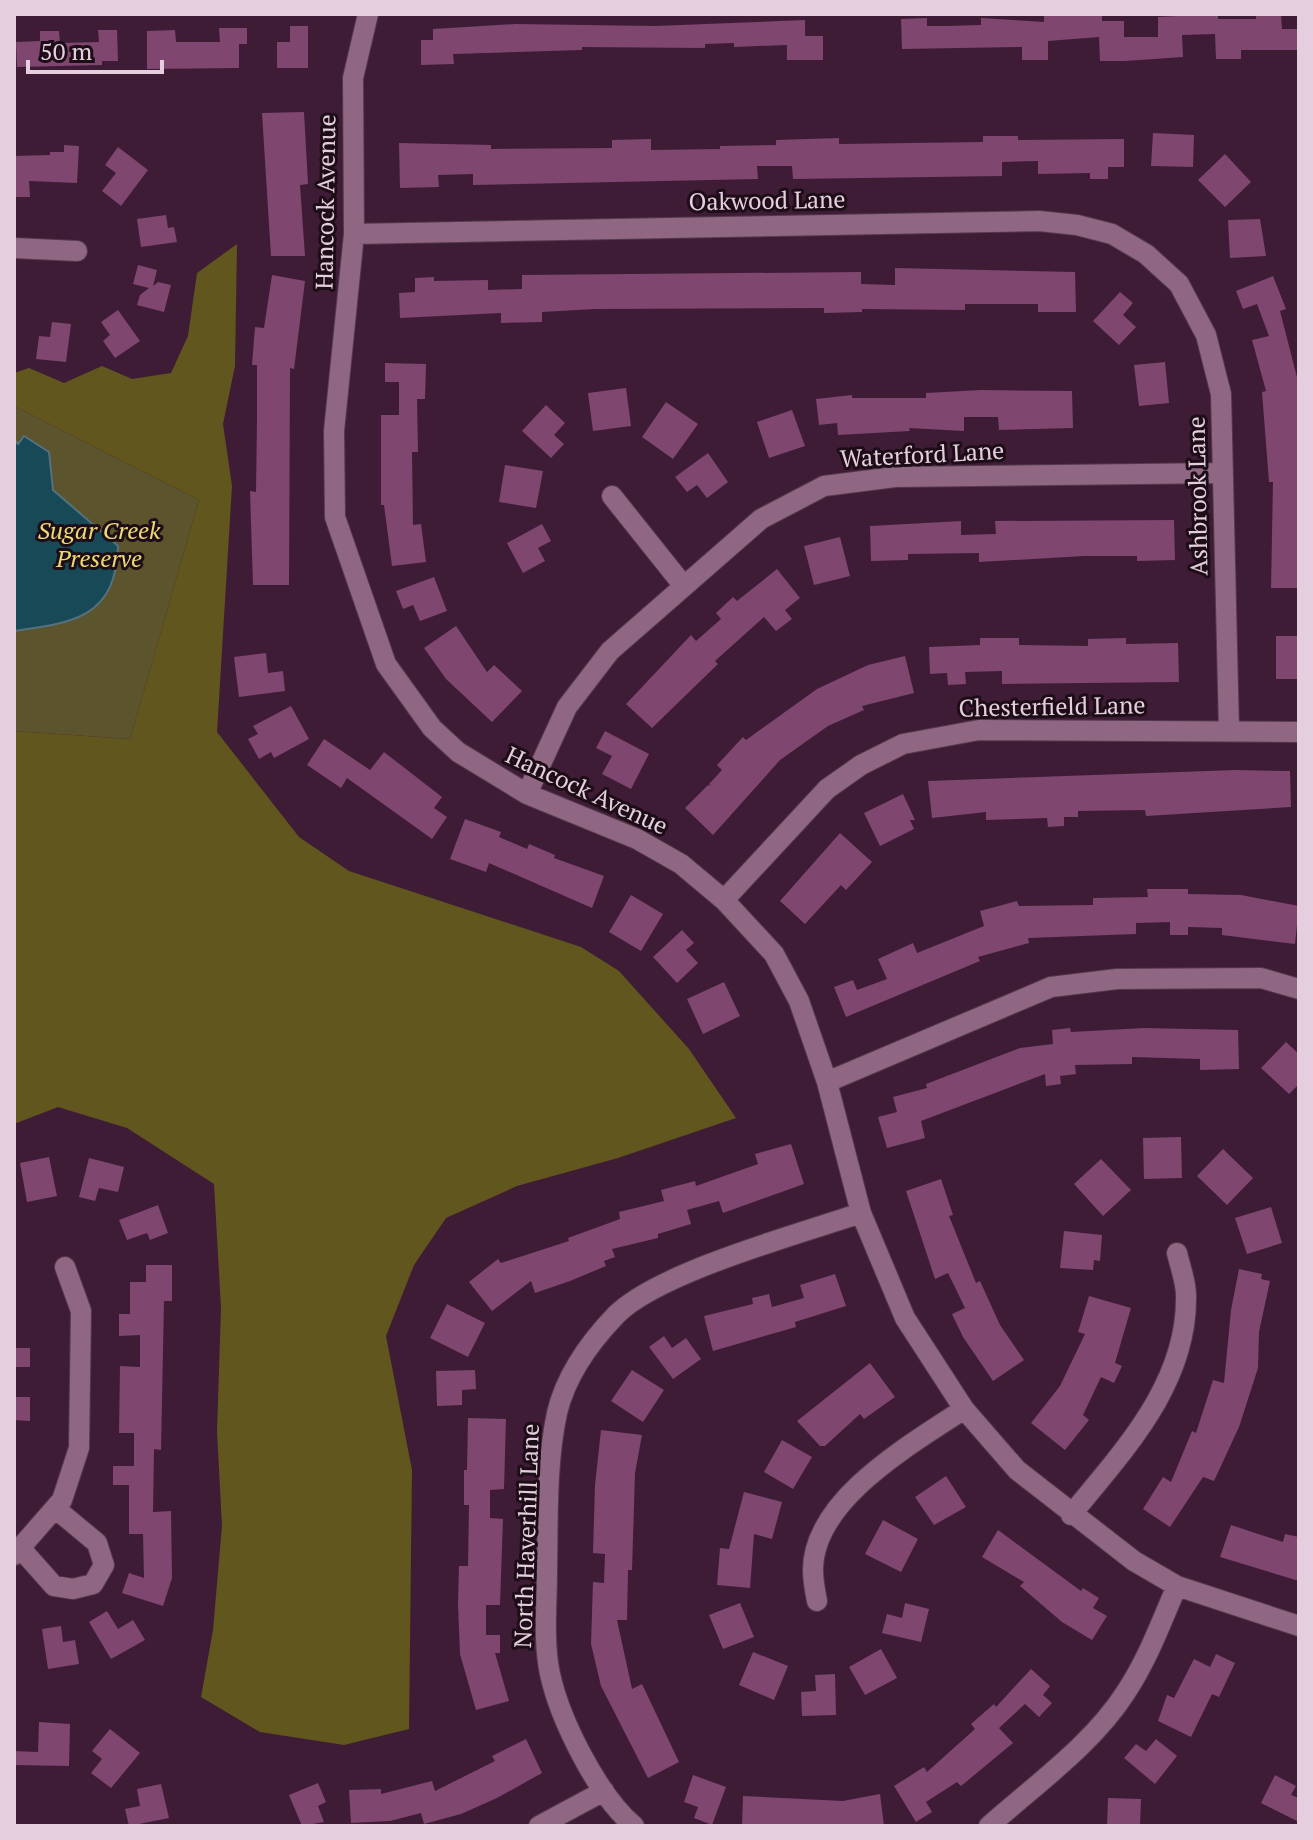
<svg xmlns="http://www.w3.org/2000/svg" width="1313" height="1840" viewBox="0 0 1313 1840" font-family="'PT Serif',serif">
	<rect width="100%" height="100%" fill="#3e1c35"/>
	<path fill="#5b542c" d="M14 406 199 500 130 739 14 731Z"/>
	<path fill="#61561e" d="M237 244 235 366 223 424 232 486 217 732 299 837 349 871 581 947 619 971 689 1049 736 1118 618 1158 517 1186 446 1218 414 1265 386 1336 412 1470 409 1729 344 1745 260 1732 201 1697 213 1630 222 1526 217 1431 221 1308 214 1184 127 1128 58 1107 14 1124V731L130 739 199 500 14 406V373L29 368 64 383 102 366 132 379 171 373 188 336 197 273Z"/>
	<path fill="#174957" stroke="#55717f" stroke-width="2" d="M24 436 49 452 53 490 118 546C116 617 74 623 14 631V439L18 444Z"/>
	<path fill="#7f466f" d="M1218 14V19H1256V14H1281L1282 29H1299V50H1241V59H1216L1215 34 1182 35 1183 57 1125 61H1100L1099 37 1048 41V60H1022V47L902 49 901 19 927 18V26H946L981 25V18L1044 22V16H1102V21H1124V37H1158V17Z
		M805 20V36H823V60H787V45L734 47V43L705 44V48L582 47V50L453 54 454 64 421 65V40H433V29L516 24 655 26Z
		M290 26H308V68H277V42H290Z
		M219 28H247V44H239V68L147 69V31L175 30 176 42H220Z
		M98 30H117L118 61H102V65L17 67 16 42 40 41V31H59L60 43 99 42Z
		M304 112 308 184 300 185 305 256H271L262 113Z
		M1153 133 1194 135 1193 167 1151 166Z
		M983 136H1018V140L1124 139V167H1108V179H1090V173L1038 174V161L1002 162V176L793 179 792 166H757L758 179 473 185V174L438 175 439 187 400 188 399 143 491 145V149L612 148V140L651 139V150L720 149V146L776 145V140L839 138V144L983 142Z
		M64 145 79 146 77 183 29 181 30 197H14V156L50 155V152H64Z
		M118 147 148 170 121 206 102 191 116 173 105 165Z
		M1225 154 1251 182 1225 207 1198 180Z
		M166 215 168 228 174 227 177 242 141 247 137 219Z
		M1260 219 1266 256 1230 258 1228 220Z
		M138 265 157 270 153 286 158 282 171 285 164 312 137 305 140 295 149 288 133 284Z
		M895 268 1075 272 1076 312H1038V304H965V310L862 309V312L824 313V308L595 309 542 312V322L501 323V313L400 318 399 293 415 292V278L434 277V281L488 280V290L522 289V275L861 272V284L895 285Z
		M272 275 305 281 294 369 290 368 289 585H253L250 491 256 492 257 420V365H252L255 327 264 328Z
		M1273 276 1286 309 1280 311 1299 385V588H1271L1273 482H1269L1262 392 1266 391 1252 340 1269 336 1257 304 1243 309 1236 291Z
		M1120 292 1133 303 1123 315 1136 327 1119 345 1093 321Z
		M118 310 140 341 115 358 103 341 110 335 101 322Z
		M52 322 71 324 66 362 36 359 39 336 50 337Z
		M1165 362 1169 403 1139 406 1134 365Z
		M385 363 426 364 425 399H417L418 452H412L413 525 421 524 426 562 392 566 384 505H381V415H399V382H385Z
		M626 388 631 426 593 431 588 393Z
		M981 390 1072 391 1073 428 999 430 998 417H964V431L909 428 910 431 838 435 837 423 819 425 816 399 852 395V398H926V393Z
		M666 402 698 424 673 459 642 437Z
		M546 405 565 423 554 435 564 444 551 458 522 431Z
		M792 410 805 446 769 458 757 422Z
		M708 453 728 482 707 498 697 485 687 492 675 477Z
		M505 465 543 471 536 508 499 502Z
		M1174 520 1175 560 1137 561V556H1084L979 562V553L908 554V560L871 561 870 526 961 521V535L996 534 995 521Z
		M542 524 551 541 538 548 545 561 523 573 507 543Z
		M840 537 850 576 814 585 804 546Z
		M777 569 800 598 785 610 792 619 776 631 764 617 715 661 718 664 652 728 626 704 691 635 696 641 721 619 716 613 733 597 737 601Z
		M434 577 447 611 420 621 413 605 403 609 396 591Z
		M456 626 487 672 494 665 522 691 492 722 446 679 424 648Z
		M1276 636H1299V679H1276Z
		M980 638H1019V645L1088 646V639L1126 638V644L1178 643 1179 682 1002 684V671L965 672 966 684 948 685 947 673 930 674 929 647 980 645Z
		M266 653 268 673 283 671 285 691 239 697 234 657Z
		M905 656 914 693 862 706 864 710 828 726 780 760 713 835 685 808 708 785 711 786 709 784 722 770 717 765 743 737 746 740 817 689 868 665Z
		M291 706 309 739 274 758 271 752 259 759 248 739 258 734 253 726Z
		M605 731 649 754 631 789 602 774 612 756 596 748Z
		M324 739 370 770 384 752 442 797 434 808 447 817 432 839 347 778 341 788 307 765Z
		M1236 770 1290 771 1291 807 1146 816 1145 810 1078 811V817H1064V826L1048 827 1047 818 986 820V812L932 818 928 781Z
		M903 794 915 820H910L914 829 880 846 864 813Z
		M465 819 501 832 499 837 527 849 529 844 555 855 554 858 604 876 592 908 489 863 486 872 450 859Z
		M840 833 872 862 846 890 841 885 805 924 780 901Z
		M1147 889H1188V894L1241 895 1299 906 1295 944 1222 935V928L1188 927V935H1170V922L1136 923V934L1028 938 1029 943 978 957 980 961 846 1017 834 987 853 980 857 990 887 979 878 959 913 943 917 953 984 926 980 911 1017 901 1019 906 1093 905V898L1148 897Z
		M631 895 663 914 641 951 609 932Z
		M682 930 694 943 686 950 698 963 677 983 653 957Z
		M724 982 740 1016 703 1034 687 999Z
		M1070 1028 1071 1032 1144 1028 1238 1030 1239 1069 1200 1070V1059L1132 1057V1064L1075 1065 1076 1074 1060 1076 1061 1084 1046 1086 1045 1074 921 1121 925 1138 887 1148 878 1117 897 1112 893 1097 927 1088 926 1084 1020 1048 1053 1044 1052 1030Z
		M1286 1042 1299 1054V1084L1289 1094 1261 1068Z
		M1181 1137 1182 1178 1144 1179 1143 1138Z
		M791 1144 804 1184 723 1213 719 1201 687 1210 691 1224 658 1234V1238L612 1249 615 1257 604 1261 606 1266 570 1281 535 1293 531 1281 492 1311 469 1282 498 1259 501 1263 569 1241 568 1238 620 1219 619 1212 664 1201 661 1190 695 1181 696 1186 758 1164 755 1154Z
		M1223 1149 1253 1178 1227 1205 1197 1176Z
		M49 1157 57 1196 27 1202 20 1163Z
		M89 1158 124 1167 118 1192 99 1188 95 1201 79 1197Z
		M1101 1159 1131 1190 1103 1216 1074 1184Z
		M941 1179 953 1215 949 1216 976 1283 980 1281 1000 1325 1024 1360 993 1381 963 1337 952 1314 965 1308 948 1273 935 1279 906 1191Z
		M158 1205 168 1233 150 1240 147 1233 127 1240 119 1220Z
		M1271 1207 1282 1243 1247 1254 1235 1218Z
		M1064 1231 1102 1235 1100 1261 1094 1260 1093 1270 1060 1268Z
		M146 1265H172V1301H164L161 1450 154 1449 153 1512 171 1511 172 1578 163 1606 122 1593 129 1573 144 1578 143 1534H129V1485H113V1466H134V1433H119L120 1366 140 1367V1335L119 1336V1314H130V1282H146Z
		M1239 1269 1262 1274 1261 1279 1270 1281 1259 1332 1258 1368 1239 1427 1214 1481 1203 1477 1170 1527 1143 1509 1163 1477 1171 1482 1192 1431 1196 1433 1213 1380 1224 1383 1231 1310Z
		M835 1274 846 1306 795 1322 796 1327 713 1351 704 1316 753 1304 752 1298 769 1294 772 1307 804 1298 800 1285Z
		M1089 1296 1131 1308 1115 1363 1122 1366 1114 1383 1101 1377 1083 1415 1089 1420 1065 1450 1031 1423 1060 1386 1085 1334 1078 1332Z
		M447 1304 485 1323 468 1357 430 1338Z
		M664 1336 672 1348 686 1338 701 1359 673 1379 649 1347Z
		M14 1348H30V1367H14Z
		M870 1363 895 1397 864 1419 860 1414 825 1446H820L797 1421Z
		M475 1370 476 1389 462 1390V1405L437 1406 436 1371Z
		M632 1370 664 1390 643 1422 611 1401Z
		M14 1397H30V1421L14 1420Z
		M468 1418 506 1419 504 1489 490 1490V1518L503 1519 500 1605H486V1635H500V1653H495L509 1701 476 1710 460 1654 458 1604 459 1566H468L469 1505H464V1470H467Z
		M601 1430 642 1435 635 1473 632 1570H628L627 1620H617L632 1689 642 1684 679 1762 648 1778 601 1686 591 1644 593 1582 604 1583 605 1554 593 1553 595 1485Z
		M782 1440 812 1457 793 1489 764 1472Z
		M946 1476 966 1507 934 1525 915 1497Z
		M744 1492 782 1502 772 1539 754 1534 750 1588 717 1585 720 1548 729 1549Z
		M883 1520 918 1539 901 1572 865 1554Z
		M1231 1525 1283 1542 1285 1534 1299 1537V1581L1220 1557Z
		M998 1530 1081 1591 1083 1588 1099 1598 1093 1608 1107 1616 1092 1640 1062 1622 1020 1586 1024 1582 982 1557Z
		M740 1603 754 1637 723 1649 709 1615Z
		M905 1603 929 1609 921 1642 882 1633 887 1614 902 1618Z
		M107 1611 118 1629 133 1620 145 1640 111 1659 89 1622Z
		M61 1626 63 1642 75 1640 79 1664 48 1669 42 1629Z
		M881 1649 897 1678 865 1695 849 1667Z
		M753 1652 788 1666 774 1700 739 1685Z
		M1216 1654 1235 1663 1219 1697 1212 1694 1191 1737 1158 1721 1167 1695 1174 1698 1194 1659 1210 1667Z
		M1031 1669 1050 1686 1043 1695 1052 1703 1039 1717 1025 1704 999 1728 1013 1743 961 1786 957 1782 926 1802 932 1812 916 1822 894 1786 924 1767 927 1772 975 1729 971 1724 994 1704 996 1707Z
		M835 1674 836 1715 802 1716 801 1692 816 1691 815 1675Z
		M39 1722 70 1724 69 1766 14 1765V1751L38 1752Z
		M110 1729 140 1753 111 1788 91 1773 102 1759 92 1751Z
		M526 1739 542 1773 497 1798 461 1814 424 1824 421 1813 390 1821 351 1823 349 1790 381 1789V1794L432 1781 435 1791 495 1761 492 1756Z
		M1156 1739 1177 1756 1155 1784 1124 1758 1136 1744 1146 1751Z
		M693 1775 726 1787 712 1825 694 1818 698 1807 684 1802Z
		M1275 1775 1296 1786 1291 1795 1299 1798V1822L1261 1803Z
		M318 1783 326 1802 318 1806 324 1822 302 1826 289 1795Z
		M161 1784 169 1818 129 1826 125 1809 140 1806 137 1789Z
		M880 1794 884 1826H742L743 1796 843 1801Z
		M1108 1798 1141 1799 1140 1826H1107Z"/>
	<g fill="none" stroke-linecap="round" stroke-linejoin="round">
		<defs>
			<path id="minor" d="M368 14 353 78 354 234 334 431 335 517 386 664 432 728 458 752 527 794 637 839 681 864 724 900 774 954 799 1001 827 1082 861 1213 905 1318 964 1409 1017 1470 1134 1561 1177 1586 1299 1626
				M354 234 1039 221 1077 225 1112 234 1146 254 1179 284 1206 335 1221 394 1229 731
				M14 248 77 251
				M612 496 683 585
				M527 794 567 707 610 651 761 519 824 486 895 477 1222 473
				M724 900 827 789 861 765 903 744 979 730 1299 732
				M827 1082 1051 987 1117 979 1261 978 1299 989
				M1071 1515C1123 1451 1188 1384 1186 1295 1186 1282 1180 1266 1177 1253
				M22 1550 54 1586 73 1589 93 1584 104 1565 97 1543 56 1509
				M14 1555 62 1500 79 1448 81 1311 65 1267
				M817 1601C815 1591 813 1580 813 1570 813 1499 912 1444 964 1409
				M539 1826 604 1791
				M634 1826C598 1796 560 1720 550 1674 543 1641 547 1605 547 1571 548 1520 546 1464 557 1413 566 1375 589 1343 616 1315 659 1272 799 1234 861 1213
				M989 1826C1035 1785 1093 1744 1126 1692 1148 1659 1161 1622 1177 1586"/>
		</defs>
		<use href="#minor" stroke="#55394e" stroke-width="22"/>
		<use href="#minor" stroke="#8f6782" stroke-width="20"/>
	</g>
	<g text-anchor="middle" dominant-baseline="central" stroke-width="6" stroke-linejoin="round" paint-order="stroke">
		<g font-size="24" fill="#e5cedd" stroke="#1c0d17">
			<text transform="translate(767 200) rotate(-1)">Oakwood Lane</text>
			<text transform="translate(325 202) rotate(-89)">Hancock Avenue</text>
			<text transform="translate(922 454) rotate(-3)">Waterford Lane</text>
			<text transform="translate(1197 496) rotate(-91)">Ashbrook Lane</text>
			<text transform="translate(1052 706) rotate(-1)">Chesterfield Lane</text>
			<text transform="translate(587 790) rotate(25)">Hancock Avenue</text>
			<text transform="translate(526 1536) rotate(-88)">North Haverhill Lane</text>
		</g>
		<g font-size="24" font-style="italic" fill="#edd973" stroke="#1c0d17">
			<text x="99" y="530">Sugar Creek<tspan x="99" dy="28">Preserve</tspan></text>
		</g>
	</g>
	<rect width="1313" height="1840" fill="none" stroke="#e5cedd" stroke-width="32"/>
	<path d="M28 60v12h134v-12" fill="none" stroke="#e5cedd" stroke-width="4"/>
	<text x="40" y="60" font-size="24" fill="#e5cedd" stroke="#1c0d17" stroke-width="6" paint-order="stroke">50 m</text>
</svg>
